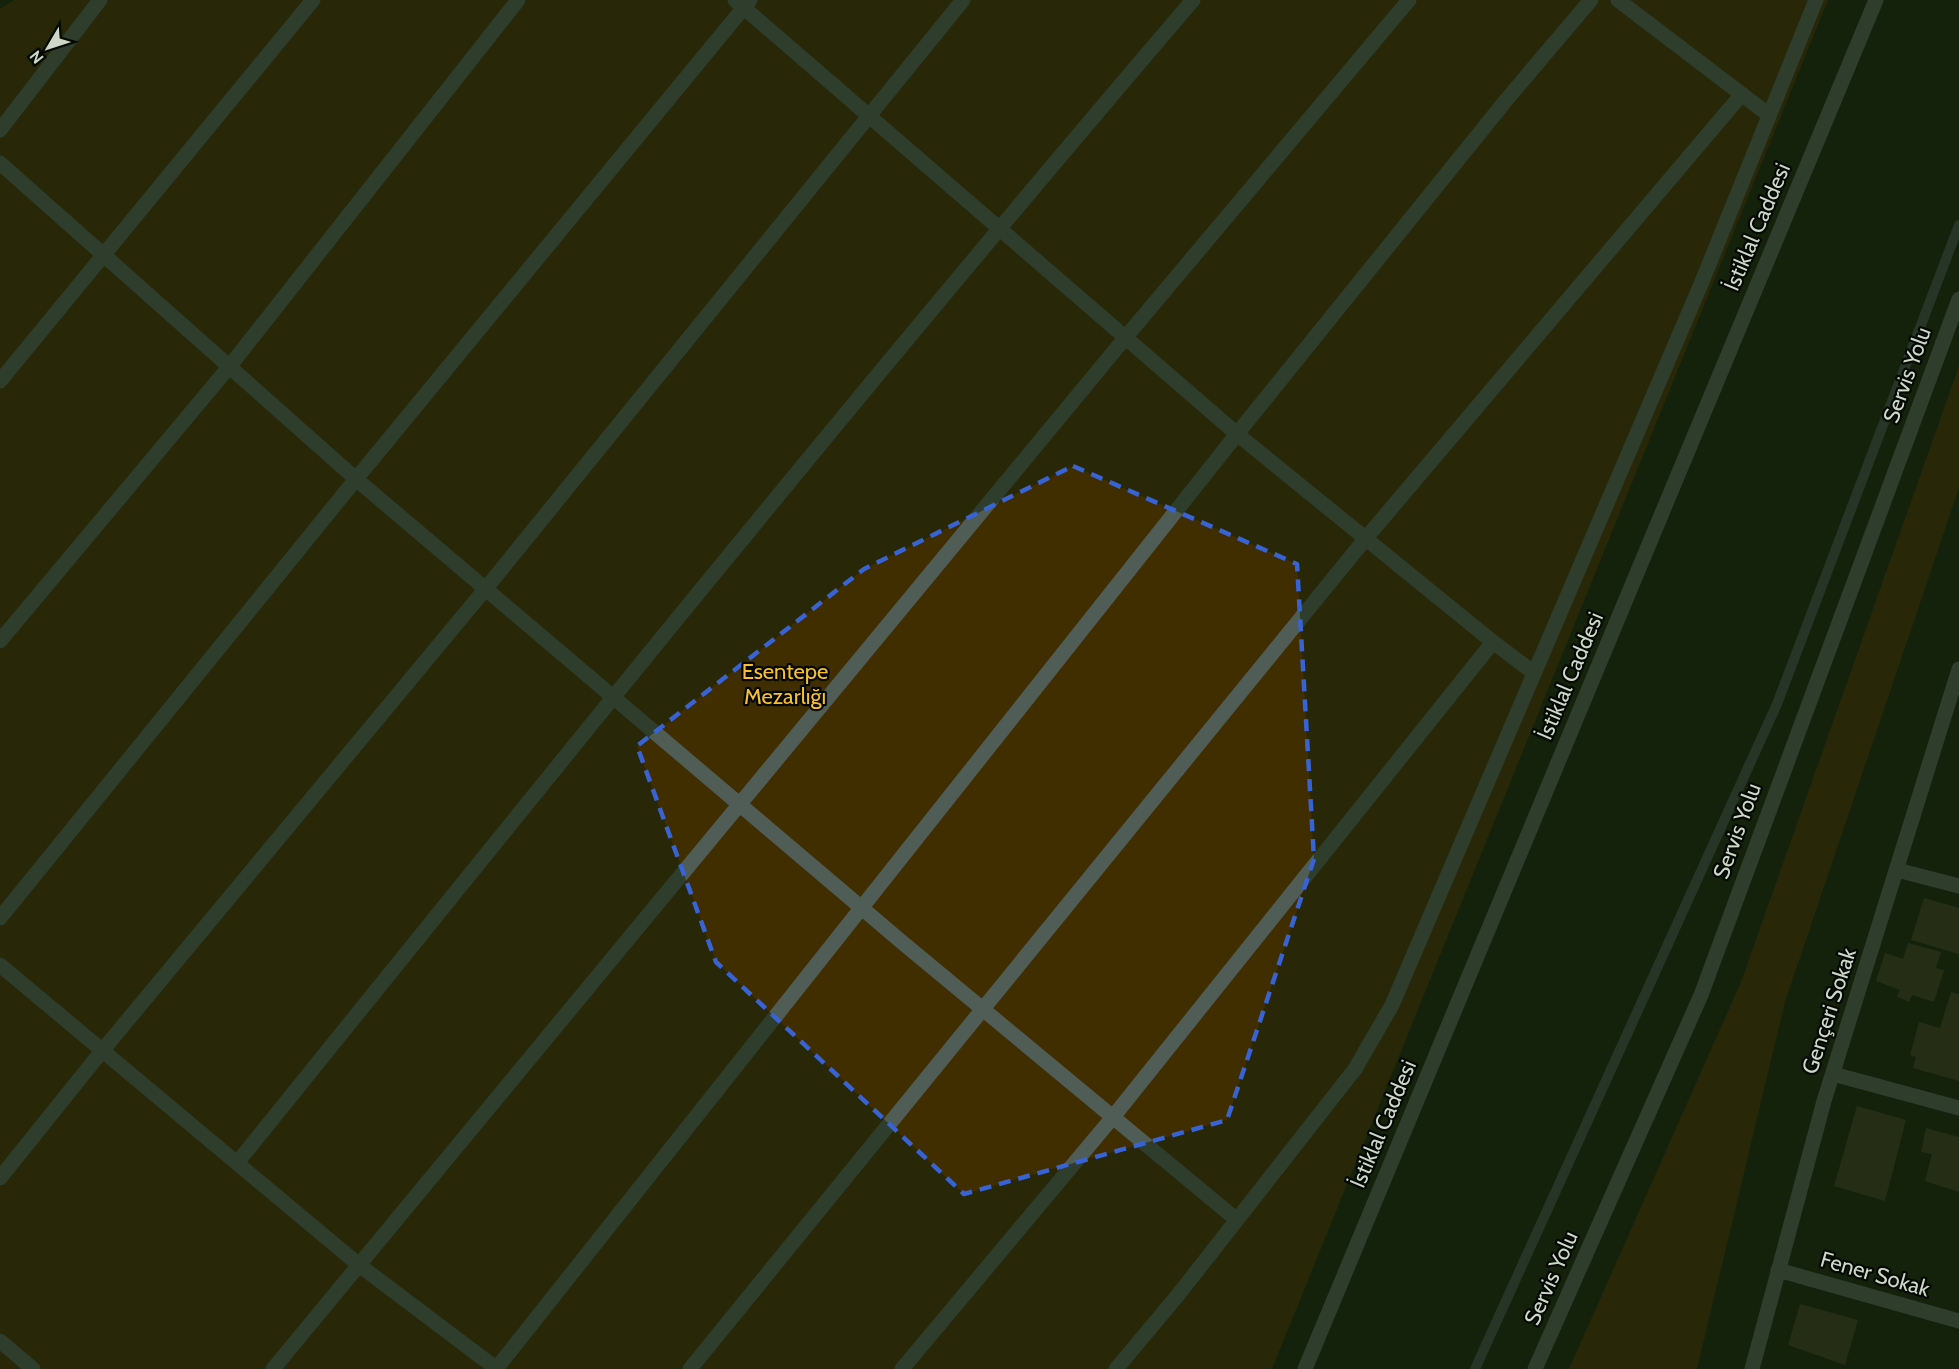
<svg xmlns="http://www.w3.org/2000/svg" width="1959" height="1369" viewBox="0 0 1959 1369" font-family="Cabin,sans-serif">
	<rect width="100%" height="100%" fill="#14220c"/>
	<path fill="#402e00" d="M14 0H1828L1272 1369H0V9Z
		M1959 366V488L1785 1002 1697 1369H1569L1741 982Z"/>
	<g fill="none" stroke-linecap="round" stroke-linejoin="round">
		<path stroke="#3e4d47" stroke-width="10" d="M1475 1369 1777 704 1959 225"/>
	</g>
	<path fill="#3a3b1f" d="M1924 898 1959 908V954L1911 940Z
		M1908 943 1941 952 1936 968 1944 970 1934 1002 1912 995 1909 1002 1897 997 1900 990 1876 981 1885 953 1903 959Z
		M1951 992 1959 994V1081L1913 1068 1916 1057 1910 1055 1919 1022 1940 1028Z
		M1857 1106 1906 1120 1885 1201 1834 1186Z
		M1926 1128 1959 1137V1192L1925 1181 1932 1154 1921 1152Z
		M1800 1304 1858 1320 1845 1365 1788 1345Z"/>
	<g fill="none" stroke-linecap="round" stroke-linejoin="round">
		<path stroke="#505d56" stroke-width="15" d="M735 0 1237 434 1493 642 1113 1117 902 1369
			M1618 0 1769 115
			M0 130 100 0
			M0 163 356 479 903 943 1237 1220
			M0 381 313 0
			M0 641 229 367 518 0
			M1493 642 1533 672
			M1897 870 1959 886
			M0 918 356 479 750 0
			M0 965 359 1265 497 1369
			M1833 1074 1959 1108
			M237 1163C552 772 866 382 1193 0
			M0 1178 102 1051 487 587 963 0
			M1778 1270 1959 1321
			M0 1341 33 1369
			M273 1369 1125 338 1409 0
			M496 1369 1237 434 1507 99 1591 0
			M690 1369 1366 538 1742 94
			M1116 1369 1178 1295 1355 1069 1392 1005 1701 284 1816 0
			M1305 1369 1876 0
			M1535 1369 1701 995 1959 299
			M1752 1369 1824 1101 1959 669"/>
	</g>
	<path d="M0 0H1959V1369H0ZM1073 466 1297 564 1314 859 1227 1120 964 1194 716 962 637 746 864 569Z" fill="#14220c" fill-opacity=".55" fill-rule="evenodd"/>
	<path fill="none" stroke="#3863d6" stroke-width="4.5" stroke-dasharray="12 8" stroke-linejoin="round" d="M1073 466 1297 564 1314 859 1227 1120 964 1194 716 962 637 746 864 569Z"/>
	<g text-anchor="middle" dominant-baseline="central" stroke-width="4.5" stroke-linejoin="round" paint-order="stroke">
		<g font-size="22" fill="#ced8c9" stroke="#050903">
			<text transform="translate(1757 227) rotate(-67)">İstiklal Caddesi</text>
			<text transform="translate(1907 375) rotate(-70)">Servis Yolu</text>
			<text transform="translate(1570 676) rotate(-67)">İstiklal Caddesi</text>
			<text transform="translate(1737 831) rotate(-70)">Servis Yolu</text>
			<text transform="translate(1829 1011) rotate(-72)">Gençeri Sokak</text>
			<text transform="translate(1383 1124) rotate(-67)">İstiklal Caddesi</text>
			<text transform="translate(1875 1274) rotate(16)">Fener Sokak</text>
			<text transform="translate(1551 1278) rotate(-66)">Servis Yolu</text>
		</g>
		<g font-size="22" fill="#f7bf31" stroke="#050903">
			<text x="785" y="671">Esentepe<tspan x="785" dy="25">Mezarlığı</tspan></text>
		</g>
	</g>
	<g transform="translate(48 48) rotate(231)" stroke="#050903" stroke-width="4.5" paint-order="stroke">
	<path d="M0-4.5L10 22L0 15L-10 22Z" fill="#ced8c9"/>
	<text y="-9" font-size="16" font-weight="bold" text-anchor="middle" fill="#ced8c9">N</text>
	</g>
</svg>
